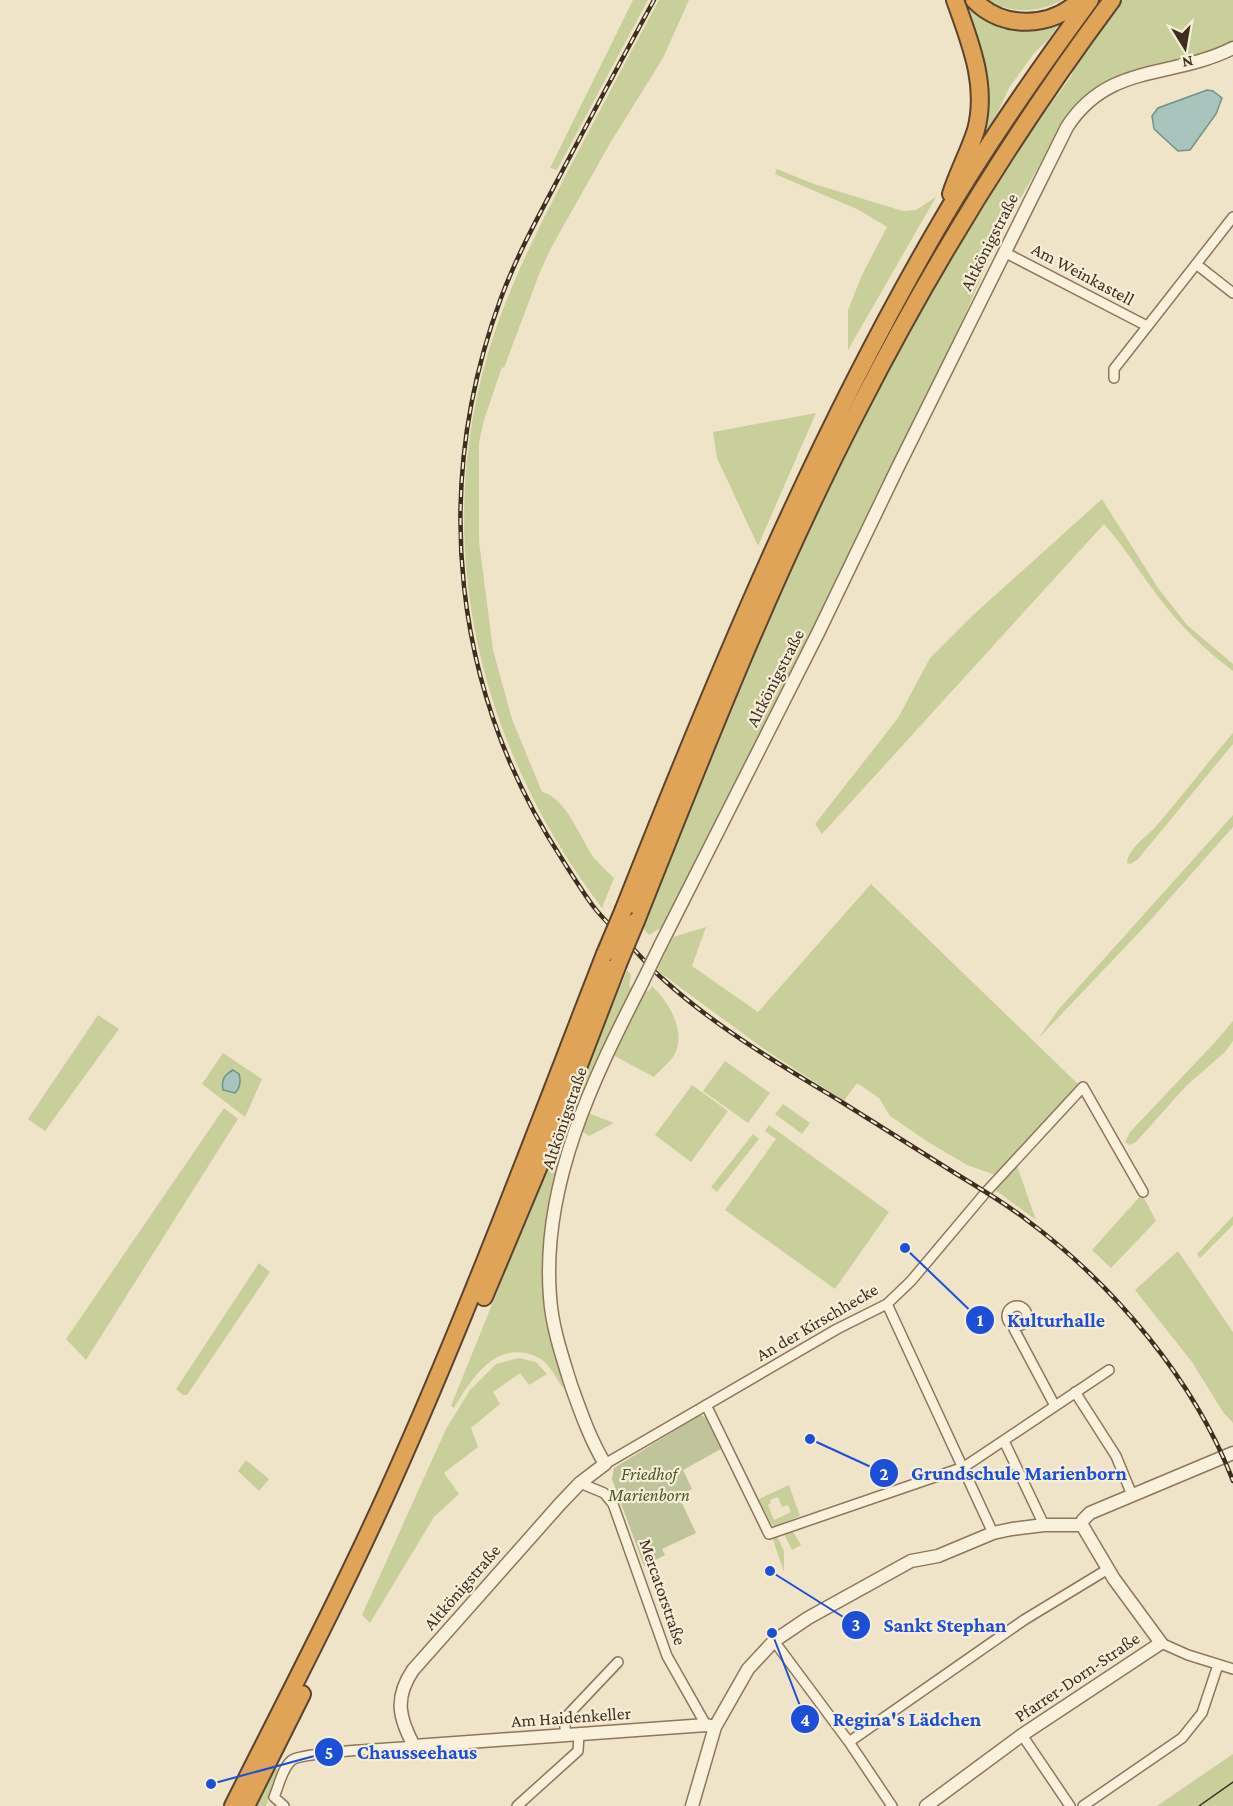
<svg xmlns="http://www.w3.org/2000/svg" width="1233" height="1806" viewBox="0 0 1233 1806" font-family="'Crimson Pro',serif">
	<rect width="100%" height="100%" fill="#f0e4c8"/>
	<path fill="#c9cf9b" fill-rule="evenodd" d="M633 0H648L557 170 550 168Z
		M659 0H689L663 58 609 145 551 248 540 272 504 368 502 367 484 420 479 443V541L493 650 512 719 542 792C566 797 581 840 594 858 600 865 608 872 614 878L602 908C475 742 427 532 495 331 515 273 543 219 571 165 600 110 629 55 659 0Z
		M958 0H968L985 14 1064 18 1047 41 1035 52 1009 88 998 112 978 145 979 132Z
		M987 0H1063C1039 13 1011 14 987 0Z
		M1121 0H1233V43L1200 57 1092 92 1076 105 1064 123 1001 232 934 386 851 549 778 704 666 925 649 935 641 926C710 754 780 582 863 415 913 314 974 218 1033 121L1046 111 1072 75 1077 59Z
		M777 169 814 184 903 211 916 210 936 197 848 350V310L862 275 887 227 859 210 775 174Z
		M816 413 758 546 717 458 713 432Z
		M1102 499 1158 588 1187 625 1233 664V671C1204 649 1178 624 1157 595 1139 572 1124 546 1104 524L822 834 815 824 898 718 930 658 972 616Z
		M1233 733V744L1138 859 1131 864 1127 863C1128 848 1149 835 1158 824 1184 794 1207 763 1233 733Z
		M1233 815V827L1147 924 1038 1039 1058 1010Z
		M871 884 1079 1085 998 1176 967 1165 928 1142 890 1116 879 1098 857 1083 844 1101 764 1049 659 972 658 968 673 937 706 927 692 966 758 1012Z
		M627 970 631 975 629 986 635 990 604 1052 545 1249 543 1278 546 1311 566 1387H562C558 1381 554 1373 549 1367 543 1359 535 1355 525 1353 491 1346 469 1383 454 1408L451 1406Z
		M652 986C668 1001 685 1029 676 1051 673 1060 660 1070 654 1077L611 1054 641 992 649 991Z
		M98 1015 119 1029 45 1131 28 1119Z
		M1233 1021V1041L1225 1052 1186 1086 1136 1142 1130 1145 1125 1142 1130 1132 1217 1040Z
		M223 1053 262 1079 245 1117 202 1084Z
		M725 1061 770 1093 748 1123 703 1091Z
		M692 1085 728 1111 691 1162 655 1135Z
		M783 1104 810 1123 802 1134 775 1114Z
		M224 1108 238 1119 86 1360 66 1339Z
		M588 1113 614 1123 589 1136 583 1132V1124Z
		M769 1125 889 1212 835 1289 725 1210 776 1139 765 1131Z
		M753 1134 759 1139 717 1192 711 1187Z
		M1016 1163 1036 1220 994 1189Z
		M1142 1194 1156 1221 1111 1268 1092 1250Z
		M1233 1216V1225L1200 1258 1197 1254Z
		M1178 1251 1233 1332V1423L1223 1412 1192 1362 1135 1290Z
		M259 1263 270 1272 187 1395H183L176 1389Z
		M519 1358 536 1362 547 1374 529 1385 520 1373 493 1392 500 1404 471 1428 478 1447 444 1473 459 1494 434 1517 370 1623 362 1615 446 1429 470 1390 496 1364Z
		M246 1460 269 1479 259 1491 238 1471Z
		M789 1485 800 1516 775 1526 771 1524 759 1499ZM778 1497 782 1507 788 1505 791 1512 774 1520 768 1505 771 1503 770 1500Z
		M793 1532 801 1545 792 1550 784 1534Z
		M777 1536 784 1551V1572L772 1537Z
		M1233 1754V1806H1157Z
		M275 1768 279 1771 266 1806H256Z"/>
	<path fill="#bfc49a" d="M700 1415 705 1417 721 1449 683 1470 692 1489 679 1497 696 1533 662 1549 665 1555 644 1566 612 1479 614 1468Z"/>
	<path fill="#a9c4bc" stroke="#6f938a" stroke-width="1.5" d="M1207 90 1213 91 1222 98 1216 114 1190 150 1178 151 1154 129 1152 116 1158 108Z
		M233 1070 239 1074C241 1081 241 1087 235 1093L223 1090C221 1080 224 1075 233 1070Z"/>
	<g fill="none" stroke-linecap="round" stroke-linejoin="round">
		<defs>
			<path id="minor" d="M1004 252 1147 326
				M1196 264 1233 293
				M1114 378V369L1233 217
				M887 1304 993 1533
				M1007 1316a10 10 0 1 1 20 0a10 10 0 1 1-20 0Z
				M1015 1326 1014 1329 1055 1406
				M1075 1392 1116 1456 1132 1495
				M706 1405 769 1534 964 1467 1109 1370
				M1004 1441 1044 1525
				M605 1464 837 1329 887 1304 911 1281 986 1192 1083 1087 1143 1192
				M580 1483 604 1493 613 1504 667 1656 706 1725
				M774 1641 849 1742 892 1806
				M1161 1643 1188 1655 1233 1669
				M566 1735 564 1719 618 1662
				M1022 1735 1070 1806
				M849 1742 1024 1620 1108 1569
				M284 1806 274 1797C279 1786 282 1768 292 1760 303 1752 394 1748 414 1746
				M517 1806 578 1751 579 1734
				M1083 1806 1182 1738 1202 1713 1218 1665"/>
			<path id="tertiary" d="M660 946 818 633 897 469 1067 127C1109 62 1172 79 1233 48
				M642 983C593 1079 541 1185 550 1297 552 1327 562 1356 571 1385 581 1413 590 1439 605 1464L580 1483 560 1504 413 1670C394 1698 399 1718 414 1746L706 1725 715 1727
				M1082 1525 1083 1520 1090 1513 1233 1453
				M692 1806 715 1727 748 1669 774 1641 808 1618 911 1561 938 1556 993 1533 1012 1529 1044 1525H1082
				M926 1806 1022 1735 1161 1643 1114 1579 1082 1525"/>
			<path id="motorway" d="M974 0C1003 30 1051 28 1080 0
				M951 194C958 172 969 152 976 130 988 85 970 42 955 0
				M624 909C717 674 813 441 941 222 986 145 1037 72 1090 0
				M636 921C705 748 773 574 859 408 932 265 1016 129 1112 0
				M484 1297 552 1135 618 964
				M233 1806C291 1690 351 1576 403 1457 476 1292 539 1123 605 954
				M246 1806 302 1694"/>
		</defs>
		<use href="#minor" stroke="#8d765c" stroke-width="12"/>
		<use href="#tertiary" stroke="#8d765c" stroke-width="15"/>
		<use href="#motorway" stroke="#5b4430" stroke-width="20"/>
		<use href="#minor" stroke="#faf1dc" stroke-width="9"/>
		<use href="#tertiary" stroke="#faf1dc" stroke-width="12"/>
		<use href="#motorway" stroke="#e0a458" stroke-width="16"/>
		<path stroke="#3d2e20" stroke-width="1.5" d="M1199 1806 1233 1782"/>
		<defs>
			<path id="rail" d="M654 0C624 55 595 109 566 164 543 208 518 252 501 298 431 487 452 691 562 859 572 875 582 891 593 906 602 918 614 929 625 940 638 953 650 968 664 980 717 1028 779 1064 840 1101 877 1124 913 1147 950 1170 977 1187 1004 1202 1028 1221 1114 1285 1195 1381 1233 1481"/>
		</defs>
		<use href="#rail" stroke="#3d2e20" stroke-width="4.5"/>
		<use href="#rail" stroke="#f7eed8" stroke-width="2" stroke-dasharray="7" stroke-linecap="butt"/>
		<defs>
			<path id="tertiary-bridge" d="M642 983 660 946"/>
			<path id="motorway-bridge" d="M605 954 624 909
				M618 964 636 921"/>
		</defs>
		<use href="#tertiary-bridge" stroke="#8d765c" stroke-width="15" stroke-linecap="butt"/>
		<use href="#motorway-bridge" stroke="#5b4430" stroke-width="20" stroke-linecap="butt"/>
		<use href="#tertiary-bridge" stroke="#faf1dc" stroke-width="12"/>
		<use href="#motorway-bridge" stroke="#e0a458" stroke-width="16"/>
	</g>
	<g text-anchor="middle" dominant-baseline="central" stroke-width="4.5" stroke-linejoin="round" paint-order="stroke">
		<g font-size="18" fill="#3d2e20" stroke="#f7eed8">
			<text transform="translate(989 242) rotate(-63)">Altkönigstraße</text>
			<text transform="translate(1083 274) rotate(28)">Am Weinkastell</text>
			<text transform="translate(775 678) rotate(-63)">Altkönigstraße</text>
			<text transform="translate(564 1118) rotate(-71)">Altkönigstraße</text>
			<text transform="translate(817 1322) rotate(-30)">An der Kirschhecke</text>
			<text transform="translate(462 1587) rotate(-49)">Altkönigstraße</text>
			<text transform="translate(663 1592) rotate(71)">Mercatorstraße</text>
			<text transform="translate(1077 1677) rotate(-34)">Pfarrer-Dorn-Straße</text>
			<text transform="translate(571 1717) rotate(-4)">Am Haidenkeller</text>
		</g>
		<g font-size="18" font-style="italic" fill="#4d5a26" stroke="#f7eed8">
			<text x="649" y="1474">Friedhof<tspan x="649" dy="21">Marienborn</tspan></text>
		</g>
	</g>
	<path fill="none" stroke="#1d4ed8" stroke-width="2" d="M905 1248L980 1320M810 1439L884 1473M770 1571L856 1625M772 1633L805 1719M211 1784L329 1752"/>
	<g fill="#1d4ed8" stroke="#f7eed8" stroke-width="2">
		<circle cx="905" cy="1248" r="6"/>
		<circle cx="810" cy="1439" r="6"/>
		<circle cx="770" cy="1571" r="6"/>
		<circle cx="772" cy="1633" r="6"/>
		<circle cx="211" cy="1784" r="6"/>
		<circle cx="980" cy="1320" r="15"/>
		<circle cx="884" cy="1473" r="15"/>
		<circle cx="856" cy="1625" r="15"/>
		<circle cx="805" cy="1719" r="15"/>
		<circle cx="329" cy="1752" r="15"/>
	</g>
	<g font-size="18" text-anchor="middle" font-weight="bold" fill="#fff">
		<text x="980" y="1326">1</text>
		<text x="884" y="1480">2</text>
		<text x="856" y="1631">3</text>
		<text x="805" y="1726">4</text>
		<text x="329" y="1759">5</text>
	</g>
	<g font-size="20" text-anchor="middle" font-weight="bold" fill="#1d4ed8" stroke="#f7eed8" stroke-width="4.5" stroke-linejoin="round" paint-order="stroke">
		<text x="1056" y="1327">Kulturhalle</text>
		<text x="1019" y="1480">Grundschule Marienborn</text>
		<text x="945" y="1632">Sankt Stephan</text>
		<text x="907" y="1726">Regina's Lädchen</text>
		<text x="417" y="1759">Chausseehaus</text>
	</g>
	<g transform="translate(1185 48) rotate(169)" stroke="#f7eed8" stroke-width="4.5" paint-order="stroke">
	<path d="M0-4.5L10 22L0 15L-10 22Z" fill="#3d2e20"/>
	<text y="-9" font-size="16" font-weight="bold" text-anchor="middle" fill="#3d2e20">N</text>
	</g>
</svg>
